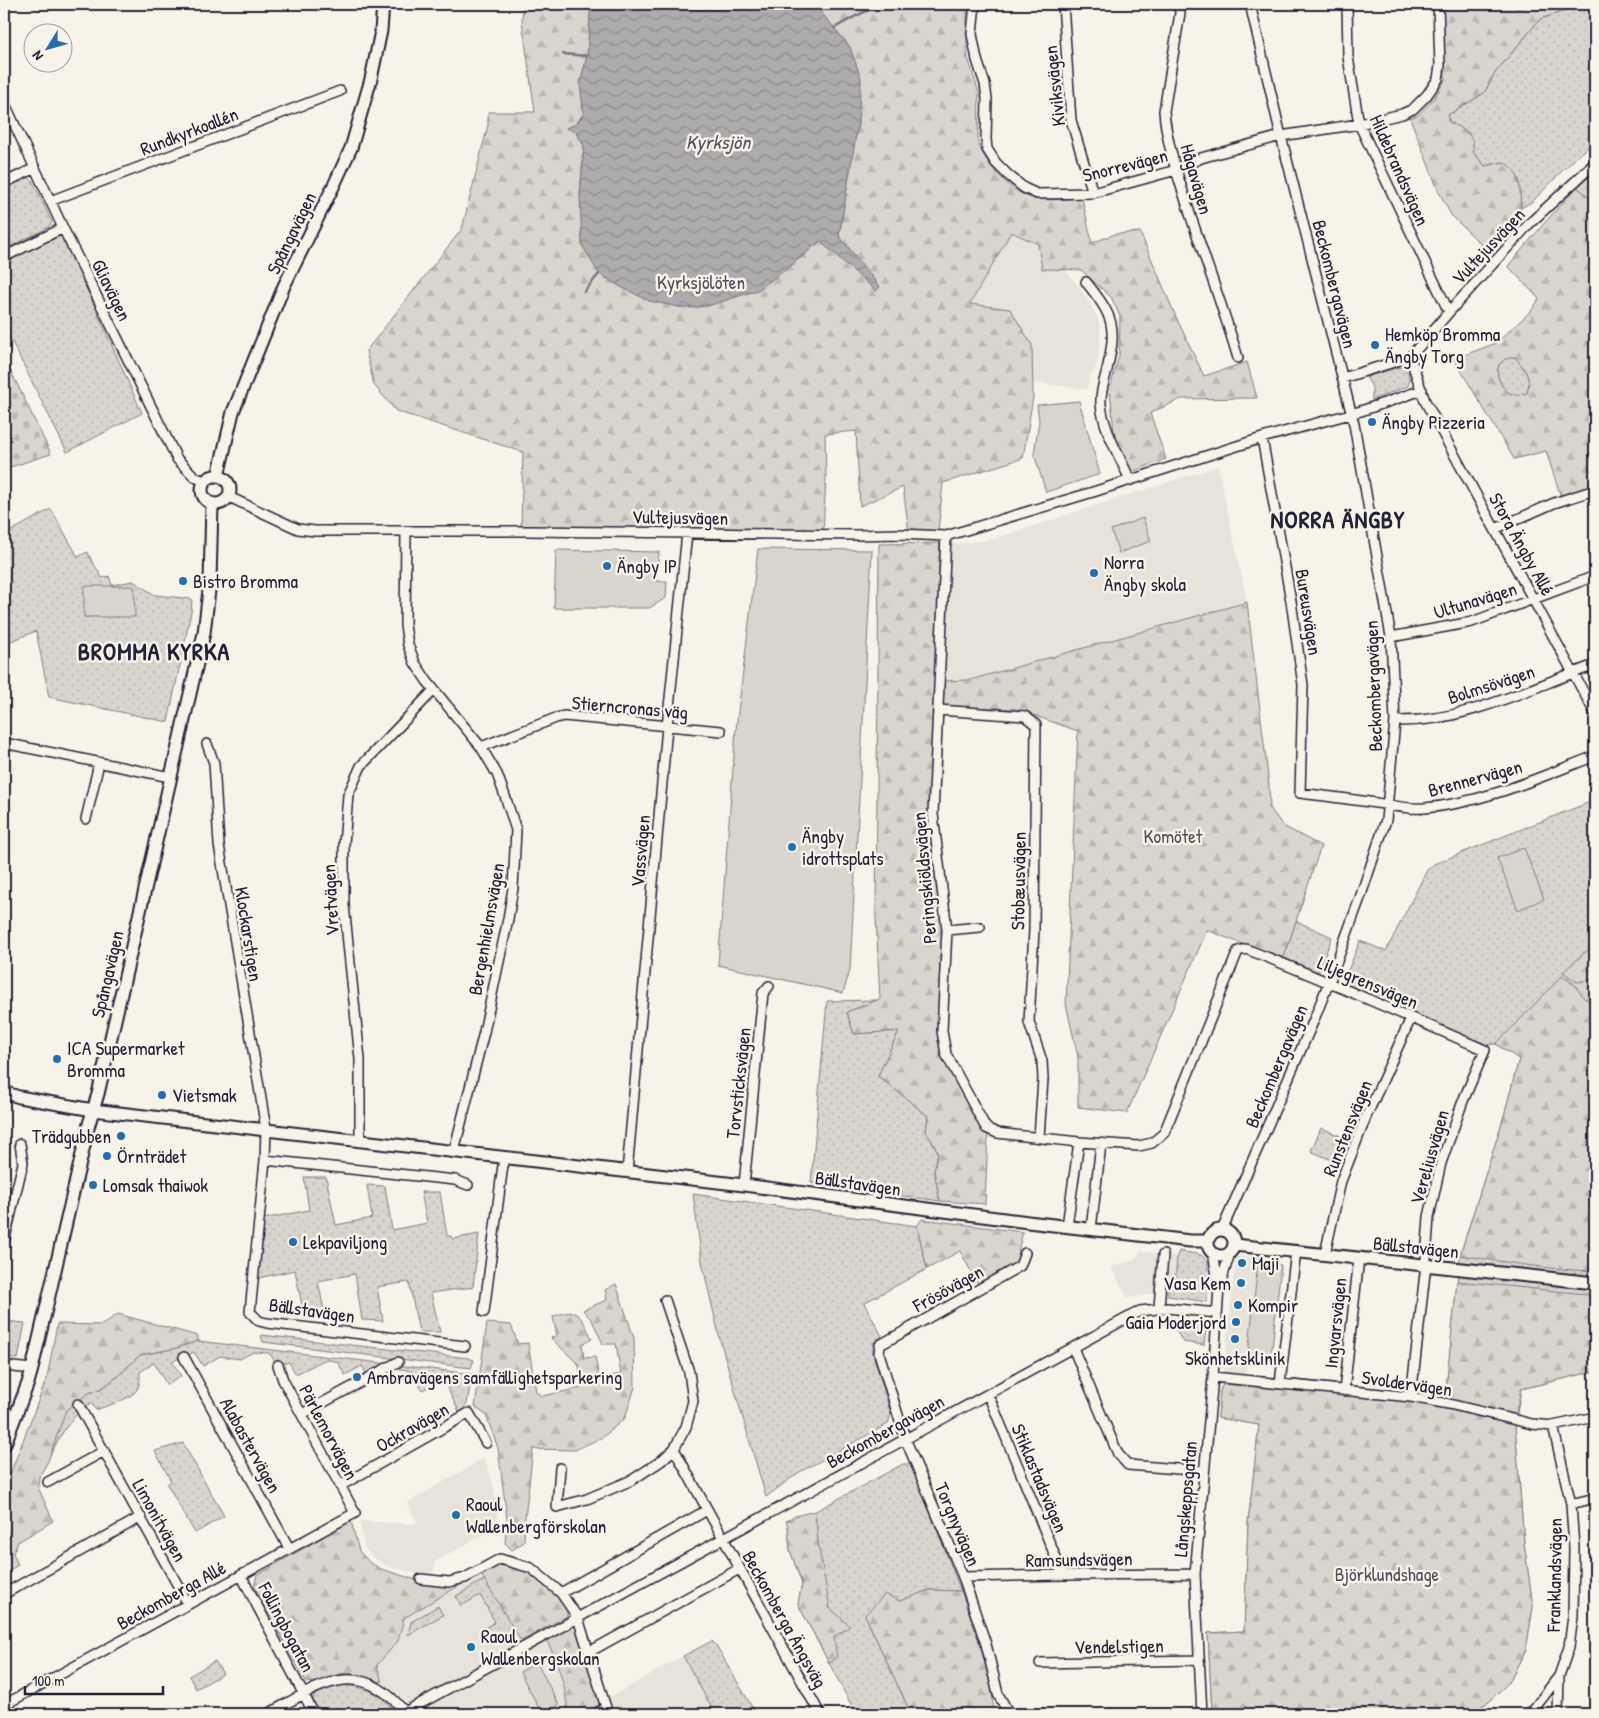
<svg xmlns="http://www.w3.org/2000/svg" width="1599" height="1718" viewBox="0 0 1599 1718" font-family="'Patrick Hand',sans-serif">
	<defs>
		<pattern id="green-dots" width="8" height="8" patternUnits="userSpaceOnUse" patternTransform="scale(1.25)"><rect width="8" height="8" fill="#d8d5cf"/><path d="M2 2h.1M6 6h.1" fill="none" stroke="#b9b7b3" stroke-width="1.8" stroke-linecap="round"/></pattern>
		<pattern id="forest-firs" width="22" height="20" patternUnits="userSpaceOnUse" patternTransform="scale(1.25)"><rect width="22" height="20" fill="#d8d5cf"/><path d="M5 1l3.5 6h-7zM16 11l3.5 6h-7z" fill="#b9b7b3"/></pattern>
		<pattern id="cemetery-stones" width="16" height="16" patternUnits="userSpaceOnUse" patternTransform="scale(1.25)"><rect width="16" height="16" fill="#d8d5cf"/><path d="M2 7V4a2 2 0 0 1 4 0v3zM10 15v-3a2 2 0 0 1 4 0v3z" fill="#b9b7b3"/></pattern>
		<pattern id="water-waves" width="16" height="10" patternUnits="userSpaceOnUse" patternTransform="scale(1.25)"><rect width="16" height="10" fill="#aeabad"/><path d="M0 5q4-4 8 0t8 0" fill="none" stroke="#8d8b8e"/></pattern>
	</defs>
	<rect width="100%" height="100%" fill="#f7f3e8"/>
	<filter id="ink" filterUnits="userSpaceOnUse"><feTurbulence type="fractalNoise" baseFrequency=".02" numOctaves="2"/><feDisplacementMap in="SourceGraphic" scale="10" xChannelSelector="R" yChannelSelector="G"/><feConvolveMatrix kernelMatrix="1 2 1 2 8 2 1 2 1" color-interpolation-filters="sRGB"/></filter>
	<g filter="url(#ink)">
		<path fill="#e7e3db" d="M1011 232 1038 244 1042 269 1066 270 1086 297 1098 319 1101 332 1098 360 1095 369 1090 375 1087 389 1033 383 1031 345 970 304Z
			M1218 466 1247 602 1218 611 969 680 944 681 949 545 993 539Z
			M1141 1251 1177 1256 1175 1285H1168V1296L1151 1294 1128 1298 1110 1267 1134 1260Z
			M1236 1256 1258 1258 1246 1377 1223 1375Z
			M484 1458 493 1484 497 1508 498 1527 439 1559 435 1563 433 1576 429 1577 386 1566 373 1557 365 1549 359 1521 418 1524 407 1503Z
			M481 1574 521 1641 542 1630 554 1654 566 1696 568 1714H414L405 1700 382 1682 377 1665 398 1641 404 1618Z
			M683 1656 715 1714H611L607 1699Z"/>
		<path fill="url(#green-dots)" stroke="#7d7c85" d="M1577 4H1595V141L1565 168 1533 201 1521 208 1519 179 1503 162 1485 166 1473 152 1469 133 1449 122 1448 115 1484 93 1495 73 1540 19 1564 11Z
			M1595 172V202L1577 187Z
			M28 176 32 180 52 222 49 227 4 250V188Z
			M62 233 142 413 67 452 4 326V261Z
			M1515 357C1525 370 1532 377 1527 393 1523 394 1519 396 1515 395 1503 393 1494 376 1499 365 1501 362 1503 361 1505 358Z
			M1400 367 1408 372 1410 379 1408 386 1372 400V387L1366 377Z
			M51 509 78 557 87 552 102 578 109 576 112 585 133 581 155 595 192 599 191 612 168 722 49 697 36 631 4 644V535Z
			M1595 800V1371L1521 1389 1515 1425 1524 1543 1533 1607 1526 1649 1509 1682 1489 1702 1474 1710 1455 1714H1212L1208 1633 1244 1631 1248 1524 1259 1425 1218 1418 1220 1391 1223 1384 1411 1401 1444 1408 1460 1255 1504 1116 1519 1059 1496 1044 1484 1045 1343 983 1360 941 1386 951 1427 870 1434 864Z
			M1296 921 1332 937 1319 971 1316 972 1283 960Z
			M880 1000 847 1012 854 1034 899 1031 878 1076 928 1116 926 1131 938 1152 934 1171 940 1201 811 1183 827 1001Z
			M1321 1128 1353 1141 1343 1165 1311 1151Z
			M304 1177H326L336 1225 372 1218 367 1185 385 1186 392 1230 427 1223 421 1192H440L447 1236H451L452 1239 479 1234 473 1287 431 1293 440 1332H419L409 1282 377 1287 383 1321 362 1320 355 1274 318 1281 325 1315H304L295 1270 258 1278 263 1219 309 1210Z
			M693 1194 917 1226 927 1269 864 1303 882 1336 873 1343V1354L891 1414 888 1424 798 1473 766 1497 720 1340 702 1262Z
			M1179 1251 1201 1255 1208 1262 1207 1302 1168 1296V1285H1175L1177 1256Z
			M1169 1319 1199 1321 1206 1328 1204 1345 1183 1342Z
			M4 1321 25 1323 18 1359 4 1358Z
			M261 1335 468 1358 474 1360 471 1368 263 1342Z
			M198 1341 472 1374 467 1404 460 1413 443 1380 422 1390 413 1372C390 1365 389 1369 369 1378L362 1366 345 1375 338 1362 326 1359 296 1374 289 1362 278 1365 269 1353 253 1352 240 1359 220 1356 203 1366 194 1352 184 1357 172 1361 181 1376 167 1385 154 1363 140 1372C140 1378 140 1386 136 1391 128 1400 106 1406 96 1410L91 1403C67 1418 56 1444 43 1469L65 1410 76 1398 102 1388 117 1377 140 1355 173 1349Z
			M183 1443 224 1516 195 1533 167 1484 171 1481 155 1451Z
			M903 1464H911L961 1591 929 1590 865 1615 911 1714H856L798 1604 802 1584 790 1550 788 1526Z
			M496 1573 525 1626 499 1641 485 1637 481 1630 495 1622 480 1595 461 1606 456 1596Z
			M438 1606 443 1615 408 1635 411 1622Z
			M712 1641 716 1645 756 1714H715L683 1656Z
			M215 1661 223 1674 196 1689 189 1676Z
			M339 1685C363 1686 383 1693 396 1714H320L313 1700 314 1695 324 1689Z"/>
		<path fill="url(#forest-firs)" stroke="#7d7c85" fill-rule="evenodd" d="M523 4H591L587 56 580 84 584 113 576 124V132L584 145 580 196 792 265 820 241 876 290 880 287 839 236 858 123 850 47 814 4H967V49L968 58 979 93 978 141C982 160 1008 190 1027 196 1043 202 1065 199 1082 198L1092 243 1115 234 1140 232 1176 317 1204 376 1247 362 1257 398 1181 399 1150 413 1166 459 1131 472 1114 434 1110 388 1119 356 1120 316 1111 297 1081 270 1042 269 1038 244 1011 232 970 304 1010 309 1032 345 1033 397 1023 458 943 483 938 531 909 532 903 487 860 506 856 431 825 434 826 478 823 531 521 527 523 452 396 411 374 385 366 351 462 229 488 125V112H535L522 20Z
			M1443 4H1577L1564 11 1540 19 1495 73 1484 93 1448 115 1449 122C1464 130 1475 133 1473 152L1485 166 1504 162C1523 174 1519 187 1521 208L1486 249 1451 215 1439 192 1410 118 1418 115 1434 98 1445 80Z
			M1577 187 1595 202V448L1589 450 1595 485 1561 497 1546 451 1514 459 1454 359 1496 343 1532 310 1539 299 1508 266 1547 220ZM1515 357C1525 370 1532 377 1527 393 1523 394 1518 396 1515 395 1503 393 1494 376 1499 365 1501 362 1503 361 1505 359Z
			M940 543 930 824 944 928 939 1011V1042L956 1081 988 1136 985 1204 940 1201 934 1171 938 1152 926 1131 928 1116 878 1076 899 1031 854 1034 847 1012 880 999 876 917 879 544Z
			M1247 602 1269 785 1270 808 1283 826 1321 846 1283 960 1207 930 1127 1113 1078 1107V1057L1066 1004 1078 731 1016 709 942 706 944 681 970 680Z
			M1595 947V979L1577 982 1563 972 1589 949Z
			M1562 976 1574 984 1584 998 1595 1002V1271C1550 1270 1505 1262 1460 1255L1504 1116 1519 1059 1496 1044Z
			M922 1219 1023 1232 1019 1247 1018 1263 978 1284 960 1251 927 1269 917 1226Z
			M1457 1281 1595 1295V1371L1521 1389 1516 1414 1445 1399Z
			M616 1284 634 1338 635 1387 625 1418 603 1437 575 1450 533 1449 525 1518 524 1542 512 1550 505 1543 507 1519 498 1448 486 1415 475 1407 487 1323 511 1325 518 1344 528 1343 536 1392 542 1396 581 1388 579 1365 551 1338 557 1336 553 1317C579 1305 582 1318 592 1339L582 1344 584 1358 595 1357 599 1378 621 1374 616 1344H603L592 1320 583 1310 607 1300 605 1290Z
			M118 1314 198 1336V1341L173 1349 140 1355 117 1377 102 1388 89 1393 66 1410 48 1461 39 1477 38 1487 53 1521 18 1542 13 1553 18 1565 5 1573 7 1581 4 1588V1490L47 1378 57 1324 102 1325Z
			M1223 1384 1411 1401 1515 1425 1524 1543 1533 1607 1526 1649 1509 1682 1489 1702 1474 1710 1455 1714H1212L1208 1633 1244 1631 1248 1524 1259 1425 1218 1418 1220 1391Z
			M815 1511 819 1549 830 1608 850 1626 834 1637 837 1658 829 1663 798 1604 802 1584 790 1550 788 1526 786 1521 795 1516Z
			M351 1521 359 1551 369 1562 381 1569 420 1581H467L404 1618 398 1641 377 1665 382 1682C372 1680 356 1673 346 1673 333 1674 319 1685 306 1682L254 1586 257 1575Z
			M501 1563 528 1572 552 1589 567 1610V1616L521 1641 481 1574Z
			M929 1590 961 1591 979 1640 992 1691 994 1714H911L865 1615 885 1594 900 1601Z
			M574 1625 579 1629 601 1706 587 1714H568C566 1689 559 1664 547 1641Z"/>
		<path fill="url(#cemetery-stones)" stroke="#7d7c85" d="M4 357 51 454 4 469Z"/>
		<path fill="#d8d5cf" stroke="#7d7c85" d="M1079 401 1100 474 1046 492 1034 454 1039 421 1037 405Z
			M1143 518 1151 541 1119 553 1111 530Z
			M758 549 872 550 850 970 843 993 718 965 736 729Z
			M556 550 659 552 656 581H667L666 598 649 608H554Z
			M84 586H134L135 617H84Z
			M1524 848 1544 899 1518 910 1497 858Z
			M1258 1263 1281 1265 1271 1358 1248 1355Z
			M537 1663 559 1705 555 1707 559 1714H542L520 1672Z"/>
		<path fill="url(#water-waves)" stroke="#76747f" d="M591 4H814L850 47 861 78 858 123 839 236 880 287 876 291 820 241 792 265 758 290 708 306 684 308 649 301 621 287 599 274 582 245 580 196 584 146 576 132 566 128 576 124 584 113 580 84 587 56Z"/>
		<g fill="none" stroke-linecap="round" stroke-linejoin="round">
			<path stroke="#76747f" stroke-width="2.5" d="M834 28C851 19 870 7 889 4
				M563 54 587 56
				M584 292 599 274"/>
			<defs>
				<path id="minor" d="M975 4 972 34 977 60 985 84 987 99 986 139 987 149 996 163 1008 175 1024 188 1037 194 1093 193 1176 170 1201 158 1281 136 1359 124 1402 114 1413 109 1427 95 1438 79 1440 66 1438 4
					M1063 4 1071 120 1093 193
					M1179 4 1180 13 1164 111C1166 139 1175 168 1184 195 1201 250 1222 303 1238 358
					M1347 4 1348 57 1359 124 1449 312
					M4 102 63 228 177 459 195 477 204 481
					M4 183 35 168
					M50 201 340 91
					M4 257 63 228
					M1086 282C1114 317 1117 326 1107 370 1104 381 1100 393 1101 404 1103 429 1120 457 1130 480
					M1410 357 1425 401 1595 713
					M1410 357 1449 312 1529 224 1595 163
					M1343 378 1410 357
					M1262 438 1291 601 1303 685 1300 793C1325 796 1350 799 1376 803 1392 805 1408 810 1425 808 1484 803 1540 777 1595 756
					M229 497 298 529 315 531H529L856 535 899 534 946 536 1093 492 1262 438 1361 411 1422 390
					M1495 529 1554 503 1595 490
					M406 531 405 625 408 645 415 663 427 681 481 747 497 774 506 799 516 830 513 888 508 919 484 1032 454 1151
					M946 536 933 814 947 930 942 1031 946 1054 986 1128 997 1133 1079 1142 1139 1146 1152 1143 1164 1133 1238 951 1246 949C1326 980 1405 1015 1485 1050L1463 1101 1441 1163 1429 1217 1425 1273 1411 1397
					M1391 637 1472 622 1595 576
					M938 710 1025 716 1036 725 1034 930 1029 1022 1042 1061 1043 1079 1039 1137
					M1395 721C1464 723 1531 687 1595 665
					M4 743 170 777
					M207 744 214 763 219 845 266 1129 265 1160 250 1312 259 1321 267 1323 465 1346
					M481 747 556 718 564 716 721 731
					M86 819 99 763
					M947 930 980 927
					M360 1140V1059L344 905V844L348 795 361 766 434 690
					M265 1160 455 1180 468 1185
					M627 1172 667 727 687 533
					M744 1185 763 993 769 986
					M1067 1226 1079 1142
					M1091 1229 1101 1144
					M1222 1230 1313 1022 1333 972 1360 898 1386 820 1395 721 1391 637 1354 424 1281 136 1250 4
					M4 1242 23 1163 20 1144
					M1325 1254 1341 1181 1366 1117 1411 1018
					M1220 1285 1231 1250
					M1159 1308 1163 1255
					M484 1312 504 1157
					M1073 1348 1118 1454 1128 1465 1203 1471
					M184 1357 289 1548
					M4 1366 32 1369
					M1213 1377 1411 1397 1449 1404 1532 1424 1553 1426 1595 1417
					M1280 1383 1296 1251
					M1344 1391 1359 1258
					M988 1394 1063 1575
					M78 1404 188 1604
					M302 1414 398 1362
					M674 1449 820 1714
					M560 1468 557 1507 587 1499 632 1480 661 1461 674 1449 686 1427 693 1401 689 1372 665 1300
					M48 1482 104 1451
					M340 1486 469 1413 486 1443
					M1571 1504 1595 1498
					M241 1575 314 1714
					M963 1577 1063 1575 1195 1574
					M421 1579 449 1582 465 1578 500 1559 531 1568 561 1593 578 1618 608 1714
					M561 1593 707 1510
					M4 1594 141 1517
					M589 1652 739 1569
					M1040 1663 1199 1660
					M4 1705 355 1513 283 1380 278 1365
					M268 1714C320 1685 358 1655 405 1712L1140 1311 1167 1308 1217 1313
					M595 1714 605 1708
					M1009 1714 998 1694 986 1644 963 1577 905 1438 879 1353 880 1345 1020 1266 1025 1253
					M1202 1714 1195 1574 1213 1377 1219 1287 1213 1253
					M1530 1714 1559 1676 1569 1647 1573 1616 1574 1548 1571 1504 1553 1426
					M1558 1714 1559 1676"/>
				<path id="tertiary" d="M202 490a14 14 0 1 1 28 0a14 14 0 1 1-28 0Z
					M218 476 233 412 284 286 335 183 351 148 371 79 381 31 383 4
					M4 1092 19 1097 93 1110 744 1185 1028 1222 1190 1241H1208
					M1208 1243a13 13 0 1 1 26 0a13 13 0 1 1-26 0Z
					M1234 1245 1595 1283
					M4 1446 28 1383 32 1369 89 1124 98 1094 204 633 210 582 212 504"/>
			</defs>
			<use href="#minor" stroke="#22223b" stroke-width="12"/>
			<use href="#tertiary" stroke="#22223b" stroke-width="15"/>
			<use href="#minor" stroke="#f7f3e8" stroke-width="9"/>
			<use href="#tertiary" stroke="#f7f3e8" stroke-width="11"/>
		</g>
	</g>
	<g fill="#1f6fb2" stroke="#f7f3e8" stroke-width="2">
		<circle cx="1375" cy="345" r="5"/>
		<circle cx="1372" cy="422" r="5"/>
		<circle cx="607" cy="566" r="5"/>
		<circle cx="1094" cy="573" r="5"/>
		<circle cx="183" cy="581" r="5"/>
		<circle cx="792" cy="847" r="5"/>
		<circle cx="57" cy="1059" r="5"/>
		<circle cx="162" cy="1095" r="5"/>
		<circle cx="121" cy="1136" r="5"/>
		<circle cx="107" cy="1156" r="5"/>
		<circle cx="93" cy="1185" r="5"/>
		<circle cx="293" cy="1242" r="5"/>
		<circle cx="1242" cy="1263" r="5"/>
		<circle cx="1241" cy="1283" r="5"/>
		<circle cx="1238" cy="1305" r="5"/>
		<circle cx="1236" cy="1322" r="5"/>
		<circle cx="1235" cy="1339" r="5"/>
		<circle cx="357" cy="1377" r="5"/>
		<circle cx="456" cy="1515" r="5"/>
		<circle cx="471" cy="1647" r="5"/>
	</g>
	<g text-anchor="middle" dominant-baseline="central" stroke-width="5" stroke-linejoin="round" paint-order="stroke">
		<g font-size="19" fill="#22223b" stroke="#f7f3e8">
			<text transform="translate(1054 86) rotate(-96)">Kiviksvägen</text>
			<text transform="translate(189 131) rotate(-21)">Rundkyrkoallén</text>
			<text transform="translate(1125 165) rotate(-14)">Snorrevägen</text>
			<text transform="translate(1400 170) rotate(66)">Hildebrandsvägen</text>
			<text transform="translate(1197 179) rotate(74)">Hågavägen</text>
			<text transform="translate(291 233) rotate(-64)">Spångavägen</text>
			<text transform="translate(1488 246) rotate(-47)">Vultejusvägen</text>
			<text transform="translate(1335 284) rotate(76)">Beckombergavägen</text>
			<text transform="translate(112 290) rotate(64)">Gliavägen</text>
			<text transform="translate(680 517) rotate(1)">Vultejusvägen</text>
			<text transform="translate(1522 544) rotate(61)">Stora Ängby Allé</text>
			<text transform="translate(1475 600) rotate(-17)">Ultunavägen</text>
			<text transform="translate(1309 612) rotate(81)">Bureusvägen</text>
			<text transform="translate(1491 684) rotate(-18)">Bolmsövägen</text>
			<text transform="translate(1373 686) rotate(-92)">Beckombergavägen</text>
			<text transform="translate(630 707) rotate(5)">Stierncronas väg</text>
			<text transform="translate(1475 778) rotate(-15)">Brennervägen</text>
			<text transform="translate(640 851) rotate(-85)">Vassvägen</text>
			<text transform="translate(924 878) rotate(-95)">Peringskiöldsvägen</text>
			<text transform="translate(1018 881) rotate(-89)">Stobæusvägen</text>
			<text transform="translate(330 900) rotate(-93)">Vretvägen</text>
			<text transform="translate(486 929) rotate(-80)">Bergenhielmsvägen</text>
			<text transform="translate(249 934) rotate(81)">Klockarstigen</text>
			<text transform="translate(107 974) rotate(-77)">Spångavägen</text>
			<text transform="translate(1368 982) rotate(23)">Liljegrensvägen</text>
			<text transform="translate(1276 1066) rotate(-67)">Beckombergavägen</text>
			<text transform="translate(738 1083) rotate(-84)">Torvsticksvägen</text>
			<text transform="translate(1347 1128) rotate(-68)">Runstensvägen</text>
			<text transform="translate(1429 1157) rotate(-74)">Vereliusvägen</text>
			<text transform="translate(858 1183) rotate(8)">Bällstavägen</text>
			<text transform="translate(1416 1247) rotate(6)">Bällstavägen</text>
			<text transform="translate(948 1288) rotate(-29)">Frösövägen</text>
			<text transform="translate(312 1310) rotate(8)">Bällstavägen</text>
			<text transform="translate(1335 1323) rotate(-84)">Ingvarsvägen</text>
			<text transform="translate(1407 1383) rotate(8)">Svoldervägen</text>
			<text transform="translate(412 1427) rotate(-30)">Ockravägen</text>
			<text transform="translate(885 1431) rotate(-29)">Beckombergavägen</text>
			<text transform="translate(329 1432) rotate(62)">Pärlemorvägen</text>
			<text transform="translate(251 1445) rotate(61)">Alabastervägen</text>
			<text transform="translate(1040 1478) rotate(67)">Stiklastadsvägen</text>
			<text transform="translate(1185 1499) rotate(-85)">Långskeppsgatan</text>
			<text transform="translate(160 1520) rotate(61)">Limonitvägen</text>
			<text transform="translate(958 1524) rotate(67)">Torgnyvägen</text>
			<text transform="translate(1079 1559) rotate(-1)">Ramsundsvägen</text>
			<text transform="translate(1554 1575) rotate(-89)">Franklandsvägen</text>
			<text transform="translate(171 1595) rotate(-29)">Beckomberga Allé</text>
			<text transform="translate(785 1619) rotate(61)">Beckomberga Ängsväg</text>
			<text transform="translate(287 1627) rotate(62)">Follingbogatan</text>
			<text transform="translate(1119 1646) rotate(-1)">Vendelstigen</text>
		</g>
		<g font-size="19" fill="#504f60" stroke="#f7f3e8">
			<text x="701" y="282">Kyrksjölöten</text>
			<text x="1173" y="836">Komötet</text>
			<text x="1387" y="1574">Björklundshage</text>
		</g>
		<g font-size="19" fill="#22223b" stroke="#f7f3e8" text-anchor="start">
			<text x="1385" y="334">Hemköp Bromma<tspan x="1385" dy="22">Ängby Torg</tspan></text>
			<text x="1382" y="422">Ängby Pizzeria</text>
			<text x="1104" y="562">Norra<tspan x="1104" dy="22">Ängby skola</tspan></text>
			<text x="617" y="566">Ängby IP</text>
			<text x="193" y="581">Bistro Bromma</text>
			<text x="802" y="836">Ängby<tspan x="802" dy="22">idrottsplats</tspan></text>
			<text x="67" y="1048">ICA Supermarket<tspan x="67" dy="22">Bromma</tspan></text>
			<text x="172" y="1095">Vietsmak</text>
			<text x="111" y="1136" text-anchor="end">Trädgubben</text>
			<text x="117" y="1156">Örnträdet</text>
			<text x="103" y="1185">Lomsak thaiwok</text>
			<text x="303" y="1242">Lekpaviljong</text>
			<text x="1252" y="1263">Maji</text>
			<text x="1231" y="1283" text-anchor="end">Vasa Kem</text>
			<text x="1248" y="1305">Kompir</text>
			<text x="1226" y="1322" text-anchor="end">Gaia Moderjord</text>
			<text x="1235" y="1358" text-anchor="middle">Skönhetsklinik</text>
			<text x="367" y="1377">Ambravägens samfällighetsparkering</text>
			<text x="466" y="1504">Raoul<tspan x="466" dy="22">Wallenbergförskolan</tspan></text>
			<text x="481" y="1636">Raoul<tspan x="481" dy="22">Wallenbergskolan</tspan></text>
		</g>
		<g font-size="20" font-style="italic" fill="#535263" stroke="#f7f3e8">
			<text x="718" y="141">Kyrksjön</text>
		</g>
		<g font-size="24" font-weight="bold" letter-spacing="1" fill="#22223b" stroke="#f7f3e8">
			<text x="1338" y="519">NORRA ÄNGBY</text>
			<text x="154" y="651">BROMMA KYRKA</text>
		</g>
	</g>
	<rect width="1599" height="1718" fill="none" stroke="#f7f3e8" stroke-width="20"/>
	<rect x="10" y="10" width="1579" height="1698" fill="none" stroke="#22223b" stroke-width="2" filter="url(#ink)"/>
	<g transform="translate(48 48) rotate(233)"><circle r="24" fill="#f7f3e8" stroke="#a29fa3"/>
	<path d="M0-4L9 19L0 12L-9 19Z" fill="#1f6fb2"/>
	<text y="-8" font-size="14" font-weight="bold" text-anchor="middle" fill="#22223b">N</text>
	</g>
	<path d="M25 1686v8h138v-8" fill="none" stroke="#22223b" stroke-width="2.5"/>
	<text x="32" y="1686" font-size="15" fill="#22223b" stroke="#f7f3e8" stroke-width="4" paint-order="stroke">100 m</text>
</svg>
